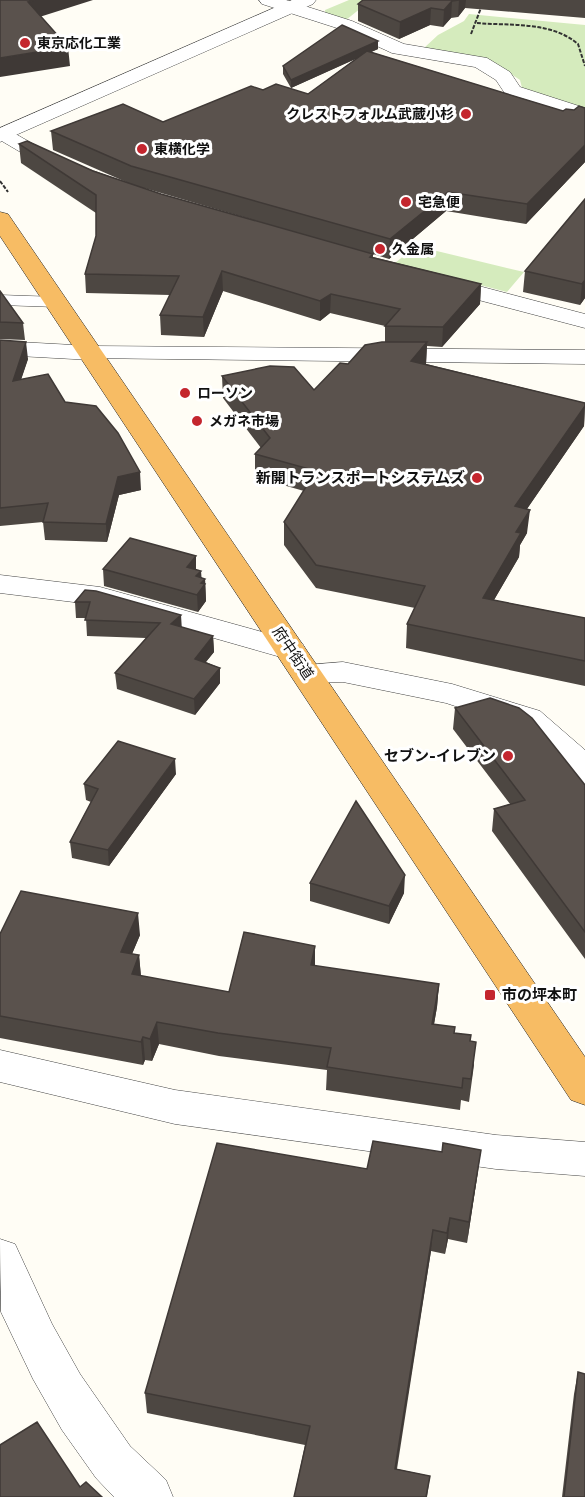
<svg xmlns="http://www.w3.org/2000/svg" width="585" height="1497" viewBox="0 0 585 1497" font-family="'Roboto Serif','Noto Sans JP',serif">
	<rect width="100%" height="100%" fill="#fffdf5"/>
	<path fill="#d5ebbd" d="M349 0H371L346 20 325 14V10Z
		M469 14 585 25V110L522 88 520 80 493 62 424 48 438 35 464 21Z
		M416 246 524 272 507 292 395 263Z"/>
	<g fill="none" stroke-linecap="round" stroke-linejoin="round">
		<defs>
			<path id="service" d="M0 295 57 297 65 302 57 307 0 305Z"/>
			<path id="minor" d="M259 0H286L352 21 404 44 487 58 510 72 520 87 585 108V121L506 95 496 80 475 67 392 53 340 29 262 4Z
				M5 128 65 162 69 166 65 170H51L0 140V129Z
				M437 275 585 314V328L429 287 425 282 429 277Z
				M0 341 92 346 101 348 104 353 101 358 92 360 0 355Z
				M0 575 100 587 302 643 306 650 302 657 291 660 98 605 0 593Z
				M343 662 452 684 540 711 585 750V785L573 782 556 759 518 727 446 703 343 682 306 683 295 680 290 673 295 666Z
				M0 1050 175 1090 496 1135 585 1142V1176L496 1169 175 1124 0 1082Z
				M0 1239 15 1244 52 1324 80 1374 130 1446 166 1480 173 1497H114L96 1478 62 1430 33 1379 1 1312Z"/>
			<path id="tertiary" d="M292 0H316L313 4 0 142V128Z
				M92 346 585 350V364L83 358 80 353 83 348Z"/>
			<path id="trunk" d="M0 212 8 214 585 1057V1105L571 1100 0 236Z"/>
		</defs>
		<use href="#service" stroke="#444" stroke-width="1"/>
		<use href="#minor" stroke="#444" stroke-width="1"/>
		<use href="#tertiary" stroke="#444" stroke-width="1"/>
		<use href="#trunk" stroke="#222" stroke-width="1"/>
		<path stroke="#333" stroke-width="2" stroke-dasharray="4 1.5" stroke-linecap="butt" d="M477 23C510 26 551 21 578 44L585 66
			M471 34 484 0
			M0 181 8 192"/>
		<use href="#service" fill="#fff" fill-rule="evenodd"/>
		<use href="#minor" fill="#fff" fill-rule="evenodd"/>
		<use href="#tertiary" fill="#fff" fill-rule="evenodd"/>
		<use href="#trunk" fill="#f7bc64" fill-rule="evenodd"/>
	</g>
	<path fill="#4d4742" fill-rule="evenodd" d="M363 0H585V18L465 8 458 17 451 18 443 27 430 25 399 39 358 21V4Z
		M378 41V49L371 52 563 111 574 110 585 108V162L526 224 446 211 389 259 373 254V257L481 284 480 304 442 347 427 346 426 364 585 403 584 426 527 509V533L520 545 519 557 494 600 585 618V686L406 648 407 624 415 608 316 588 284 545V522L304 491 255 477V454L261 448 223 398 222 376 314 390 348 364 385 342V326L330 313 320 321 223 291 204 337 161 335 160 315 170 295 86 293 85 274 96 236V213L21 163 19 144 126 182 53 150 51 131 163 122 263 90 308 94 357 58 291 88 283 74V66ZM144 188 308 236 161 194Z
		M585 199V298L580 305 523 292 525 271Z
		M0 291 23 323 25 340 0 339Z
		M0 340 28 359 21 379 65 402 141 490 119 495 107 542 45 540 43 522 0 526Z
		M103 569 196 570 201 578 205 579 206 601 198 612 104 586Z
		M85 590 181 615V627L213 636 214 652 206 662 220 668V683L195 715 117 689 115 673 146 638 87 636 86 618H76L75 602Z
		M455 708 585 785V959L492 831 494 809 510 804 453 729Z
		M176 774 109 866 72 858 70 842 91 802 86 800 84 784Z
		M310 883 404 893 389 924 310 901Z
		M0 934 140 935 132 954 139 955 141 976 229 992 315 946V966L439 984 437 1007 434 1024 455 1033 470 1041 474 1065 469 1102 461 1100 460 1110 326 1090 327 1070 219 1056 159 1044 152 1061 145 1060 143 1065 0 1038Z
		M367 1169 478 1171 467 1243 448 1239 445 1254 431 1251 397 1469 430 1476 427 1497H294L305 1445 147 1413 145 1393Z
		M578 1372 585 1497H562L574 1394Z"/>
	<path fill="#3f3936" d="M35 0H93L30 20 28 2Z
		M459 0H466L465 8 458 17Z
		M452 1 451 18 443 27 444 10Z
		M431 8 430 25 399 39 400 22Z
		M378 41V49L291 88V80Z
		M68 47 70 66 0 77V58Z
		M585 145V162L526 224 527 204Z
		M448 192 446 211 389 259 390 239Z
		M222 271 223 291 204 337 203 317Z
		M585 280V298L580 305 582 284Z
		M481 284 480 304 442 347 443 327Z
		M331 294 330 313 320 321V301Z
		M26 342 28 359 15 398 13 381Z
		M427 342 426 364 411 361Z
		M585 406 584 426 513 529 515 506Z
		M140 472 141 490 119 495 107 542 106 524 118 477Z
		M530 510 527 533 520 545 519 557 481 622 483 598 516 532Z
		M196 556V574L187 567Z
		M201 571 202 583 205 579 206 601 198 612 196 576Z
		M181 615 182 631 171 624Z
		M213 636 214 652 195 675V659Z
		M220 668V683L195 715 194 699Z
		M175 759 176 774 109 866 108 850Z
		M405 875 404 893 389 924V906Z
		M138 913 140 935 123 975 121 952Z
		M315 946V968L311 965Z
		M139 955 141 978 132 974Z
		M439 984 437 1007 430 1047 432 1024Z
		M157 1022 159 1044 152 1061 150 1039Z
		M143 1037 145 1060 143 1065 141 1042Z
		M481 1150 478 1171 467 1243 469 1222Z
		M450 1218 448 1239 445 1254 447 1233Z
		M433 1230 431 1251 393 1488 395 1469Z"/>
	<path fill="#5a524d" stroke="#3f3936" stroke-width="1.5" d="M0 0H35L28 2 68 47 0 58Z
		M363 0H459L452 1 444 10 431 8 400 22 358 4Z
		M342 25 378 41 291 80 283 66Z
		M367 51 563 111 566 109 574 110 579 106 585 108V145L527 204 448 192 390 239 131 166 51 131 123 104 163 122 251 86 263 90 276 84 308 94Z
		M27 141 93 171 161 194 373 254 370 257 481 284 443 327 385 326 400 309 331 294 320 301 222 271 203 317 160 315 179 276 85 274 96 236V195L19 144Z
		M585 199V280L582 284 525 271Z
		M0 291 23 323 0 322Z
		M0 340 26 342 13 381 48 374 65 402 96 406 118 433 140 472 118 477 106 524 43 522 48 503 0 508Z
		M382 342H427L411 361 585 403V406L515 506 530 510 516 532 521 533 483 598 585 618V661L407 624 425 586 316 565 284 522 316 471 255 454 270 438 222 376 270 366 294 367 314 390 340 363 348 364 365 345Z
		M130 538 196 556 187 567 201 571 196 576 205 579 201 583 205 584 197 595 103 569Z
		M85 590 96 591 181 615 171 624 213 636 195 659 220 668 194 699 115 673 160 623 85 620 90 602H75Z
		M490 698 519 708 532 718 585 785V932L494 809 525 800 455 708Z
		M118 741 175 759 108 850 70 842 98 789 84 784Z
		M356 801 405 875 389 906 310 883Z
		M21 891 138 913 121 952 139 955 132 974 229 992 244 932 315 946 311 965 439 984 432 1024 455 1027 454 1033 471 1035 470 1041 476 1042 471 1079 463 1078 462 1088 327 1067 331 1048 218 1033 157 1022 150 1039 143 1037 141 1042 0 1016V934Z
		M373 1141 442 1152 443 1143 481 1150 469 1222 450 1218 447 1233 433 1230 395 1469 430 1476 426 1497H294L310 1426 145 1393 217 1143 367 1169Z
		M578 1372 585 1374V1497H564Z
		M37 1422 80 1487 86 1482 102 1497H0V1445Z"/>
	<g fill="#c4262e" stroke="#fff" stroke-width="2">
		<circle cx="25" cy="43" r="6"/>
		<circle cx="466" cy="114" r="6"/>
		<circle cx="142" cy="149" r="6"/>
		<circle cx="406" cy="202" r="6"/>
		<circle cx="380" cy="249" r="6"/>
		<circle cx="185" cy="393" r="6"/>
		<circle cx="197" cy="421" r="6"/>
		<circle cx="477" cy="478" r="6"/>
		<circle cx="508" cy="756" r="6"/>
		<rect x="484" y="989" width="12" height="12" rx="3"/>
	</g>
	<g text-anchor="middle" dominant-baseline="central" stroke-width="6" stroke-linejoin="round" paint-order="stroke">
		<g font-size="14" font-weight="bold" fill="#111" stroke="#fff" text-anchor="start">
			<text x="37" y="43">東京応化工業</text>
			<text x="454" y="114" text-anchor="end">クレストフォルム武蔵小杉</text>
			<text x="154" y="149">東横化学</text>
			<text x="418" y="202">宅急便</text>
			<text x="392" y="249">久金属</text>
			<text x="197" y="393">ローソン</text>
			<text x="209" y="421">メガネ市場</text>
		</g>
		<g font-size="15" font-weight="bold" fill="#111" stroke="#fff" text-anchor="end">
			<text x="465" y="478">新開トランスポートシステムズ</text>
			<text x="496" y="756">セブン-イレブン</text>
			<text x="502" y="995" text-anchor="start">市の坪本町</text>
		</g>
		<g font-size="15" fill="#111" stroke="#fff">
			<text transform="translate(293 653) rotate(56)">府中街道</text>
		</g>
	</g>
</svg>
